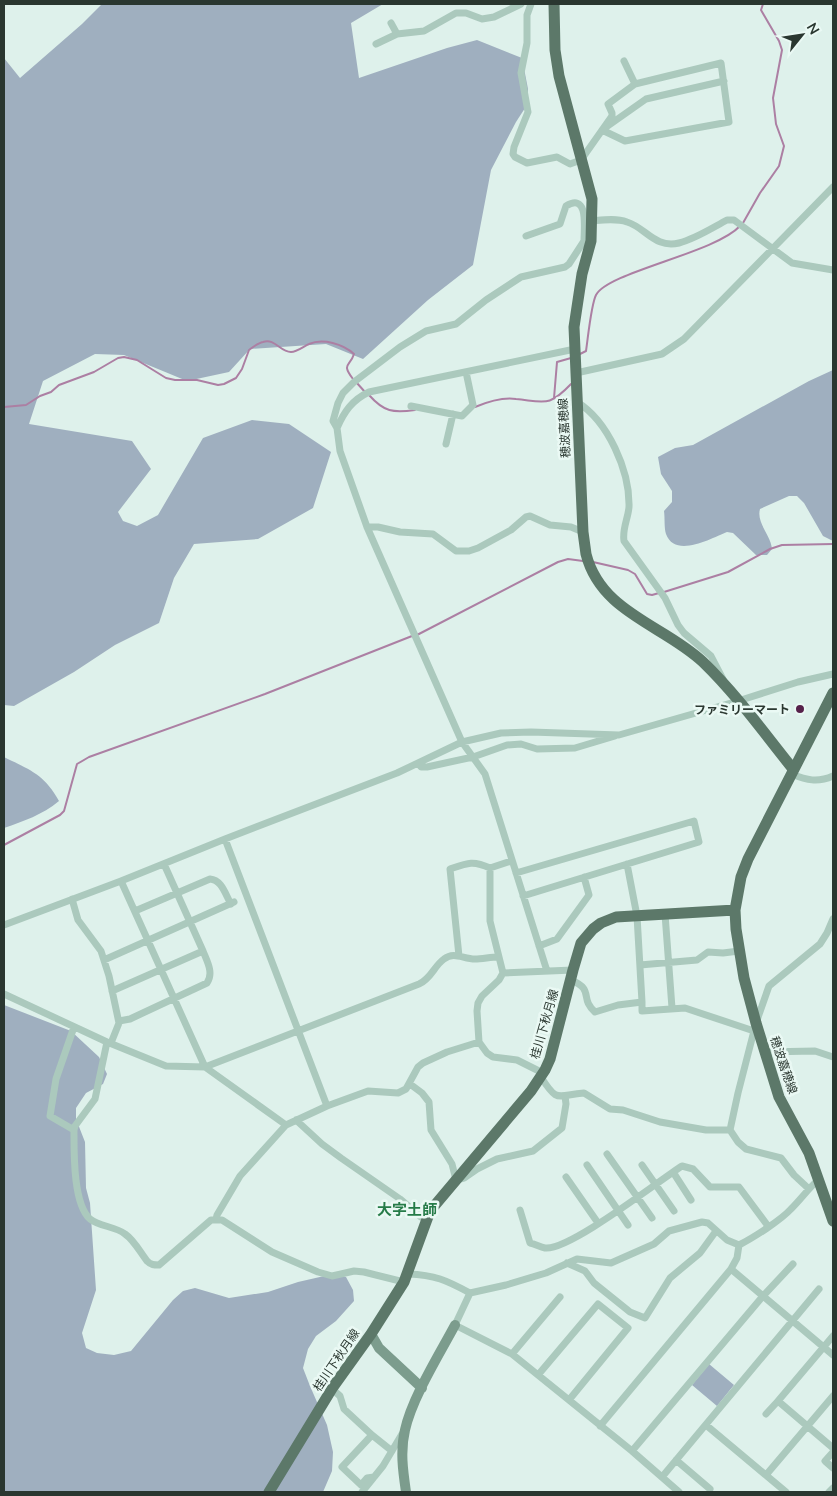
<svg xmlns="http://www.w3.org/2000/svg" width="837" height="1496" viewBox="0 0 837 1496" font-family="Mulish,'Noto Sans JP',sans-serif">
	<rect width="100%" height="100%" fill="#def1eb"/>
	<path fill="#9fafbf" d="M102 4H383L351 23 359 78 447 48 477 40 522 58 528 89 527 105 516 122 491 170 473 265 428 300 363 359 326 344 250 349 229 372 187 381 124 355 95 354 43 381 29 424 132 441 151 469 118 512 123 521 137 526 158 515 203 438 252 420 289 424 331 452 313 508 258 539 194 544 174 578 159 623 115 645 74 672 14 706 4 705V58L20 78 82 24Z
		M833 370V541L823 536 804 503 797 496H789L760 509C756 523 771 535 772 549L767 555H756L733 533 727 532C712 538 675 559 666 534 664 528 665 518 664 511L672 502V491L661 474 658 457 675 448 693 445 809 381Z
		M4 757C30 770 44 774 59 801 42 815 24 821 4 828Z
		M4 1005 71 1031 99 1057 107 1074 103 1084 86 1093 76 1108V1119L85 1142 86 1188 90 1203 96 1290 82 1333 86 1348 97 1353 114 1355 131 1351 173 1300 183 1291 195 1288 229 1298 268 1292 298 1282 333 1274 346 1277 353 1290 354 1301 336 1321 316 1336 308 1349 303 1368 310 1386 327 1425 333 1452 332 1471 323 1492H4Z
		M709 1364 734 1385 717 1406 692 1385Z"/>
	<g fill="none" stroke-linecap="round" stroke-linejoin="round">
		<path stroke="#ac7fa3" stroke-width="2" d="M743 223 760 193 779 166 784 146 776 124 773 98 782 50 779 41 761 10 763 4
			M580 354 586 351C588 338 591 305 596 295 608 272 715 253 740 226
			M356 382 365 392
			M369 395C384 412 393 413 415 410
			M554 398 557 362 571 358
			M4 407 26 405 40 396 51 392 59 385 94 372 118 358 124 357 137 360 166 378 175 380H197L218 385 224 384 236 378 242 369 249 350C253 347 258 343 263 342 275 338 280 352 291 352 297 352 304 346 309 344 323 338 343 344 354 354 350 367 341 363 353 379
			M475 407C487 402 503 397 516 399 546 402 549 407 571 384
			M593 562 628 570 635 574 647 594 652 595 659 593
			M664 592 728 572 770 549 782 545 833 544
			M417 635 558 562 568 559 583 561
			M4 845 60 815 64 811 77 764 89 757 265 694 412 636"/>
		<path stroke="#abc9bd" stroke-width="7" d="M531 4 527 15V43L521 73 528 112 514 147 513 154 515 157 527 163 557 157 570 164 581 160 612 116V113L608 104 635 84 721 63 729 122 625 141 602 130 646 99 724 81
			M391 23 397 34
			M376 44 397 34 424 31 456 13H466L482 19 494 17 521 4
			M624 61 635 84
			M592 221C603 220 616 218 627 222 645 227 655 249 679 243 695 239 712 228 727 220H734L792 263 833 270
			M526 236 560 224 566 206C589 192 584 228 584 241
			M576 373 662 354 684 339 833 187
			M577 402C608 421 630 471 629 507 628 519 622 529 624 541L665 598 678 625 684 633 711 656 723 679
			M411 406 462 416 473 405 466 372
			M337 428C344 412 352 400 369 392L575 349
			M446 444 453 414
			M367 527H378L400 532 433 534 456 551H469L478 548 511 530 526 517 530 516 550 525 571 527 583 532
			M418 763 421 767H427L473 757 507 745 521 744 537 749 575 748 615 736
			M791 774C807 780 817 783 833 776
			M225 839 327 1106
			M511 861 490 868V921L503 973 499 980 482 996 478 1003 477 1011 479 1042 487 1053 493 1057 517 1060 543 1073
			M627 864 637 916 642 1002
			M516 873 694 821 699 842 523 896
			M121 881 205 1067 286 1125
			M72 899 78 920 101 951 109 976 119 1023 111 1043
			M135 911 210 879C222 880 225 894 231 904
			M665 914 672 1008
			M4 925 121 881 225 839 397 773 462 742 501 733 531 732 619 735 738 701 798 682 833 674
			M539 946 557 939 589 895 584 877
			M459 956 450 869C467 863 473 860 490 868
			M104 960 234 902
			M640 965 697 960 708 952 723 953 739 951
			M547 971 485 774 462 742 367 527 340 451 337 428 333 421 338 403 343 393 354 382 400 347 426 331 456 324 486 300 521 277 565 267 569 264 584 241H591
			M503 973 573 970
			M571 980C595 990 579 998 595 1012L618 1005 642 1002V1011L685 1008 754 1031
			M112 991 203 951 164 864
			M4 994 107 1042 166 1066 205 1067 419 984C431 979 434 966 444 959 454 951 463 959 475 959 482 959 491 957 498 957
			M119 1021 130 1019 207 983C214 973 207 961 203 951
			M74 1027 56 1079 50 1116 74 1130
			M107 1042 95 1099 75 1126 74 1130C74 1152 73 1204 90 1219 100 1227 115 1226 125 1234 134 1240 140 1252 147 1261 151 1265 154 1265 159 1265L211 1220H222L272 1252 318 1272 332 1276 354 1271 364 1272 404 1282
			M764 1052 815 1051 833 1057
			M541 1077C558 1104 557 1095 584 1093L610 1109 623 1110 660 1122 706 1130H730
			M410 1084 422 1093 429 1102 431 1130 452 1164 456 1180 464 1178 477 1169 497 1159 533 1151 562 1128 566 1104 565 1096
			M296 1120 322 1144 341 1158 400 1199 421 1217 426 1219
			M607 1154 652 1218
			M587 1165 628 1225
			M642 1165 674 1211
			M673 1172 691 1200
			M566 1177 598 1223
			M809 1189 794 1175 781 1158 746 1149 738 1142 730 1130 738 1093 756 1023 769 986 820 944 827 933 833 919
			M520 1210 530 1243C535 1244 540 1247 545 1248 569 1251 657 1182 682 1166L693 1169 710 1187H739L768 1226
			M216 1219 217 1215 240 1176 286 1125 327 1106 368 1091 398 1093 406 1089 418 1067 423 1063 447 1052 479 1042
			M567 1263 585 1271 594 1283 630 1312 645 1318 670 1278 700 1253 716 1231
			M731 1269 833 1355
			M408 1274C435 1275 446 1280 470 1293L506 1285 546 1273 577 1259 611 1263 654 1244 669 1231 702 1222 708 1223 727 1240 739 1245C753 1238 781 1220 791 1209 801 1199 808 1189 818 1180
			M470 1293 455 1325 512 1354 632 1451 679 1492
			M833 1336 778 1401 833 1448
			M512 1354 560 1297
			M538 1375 598 1304 628 1328 569 1400
			M332 1389 340 1396 344 1409 372 1435
			M766 1414 778 1401
			M706 1425 786 1492
			M600 1426 731 1269 737 1258 739 1245
			M632 1451 763 1296 793 1264
			M833 1452 825 1461 833 1468
			M676 1460 710 1489
			M766 1475 833 1396
			M374 1477 367 1478 361 1485 342 1467 372 1435 392 1451
			M662 1477 819 1289
			M362 1492 383 1466 402 1434
			M829 1492 833 1488"/>
		<path stroke="#7c9c8d" stroke-width="10" d="M371 1334 379 1348 422 1388
			M406 1492C403 1471 400 1451 405 1430 412 1398 439 1355 455 1325"/>
		<path stroke="#5c7869" stroke-width="11" d="M554 4 555 50 559 76 592 199 591 241 582 274 574 327 583 532C584 539 585 547 586 554 601 613 664 625 703 662 737 695 764 733 793 769
			M833 693 748 859 741 877 735 910 736 929 744 978 756 1023 779 1097 809 1153 833 1221
			M269 1492 333 1387 371 1334 404 1282 430 1211 531 1091 545 1070 550 1059 573 970 581 943 593 929 601 923 616 917 735 910"/>
	</g>
	<circle fill="#56214a" stroke="#eaf9f4" stroke-width="2" cx="800" cy="709" r="5"/>
	<g text-anchor="middle" dominant-baseline="central" stroke-width="5" stroke-linejoin="round" paint-order="stroke">
		<g font-size="12" fill="#2a3730" stroke="#eaf9f4">
			<text transform="translate(564 428) rotate(-93)">穂波嘉穂線</text>
			<text transform="translate(544 1024) rotate(-74)">桂川下秋月線</text>
			<text transform="translate(784 1065) rotate(71)">穂波嘉穂線</text>
			<text transform="translate(336 1360) rotate(-56)">桂川下秋月線</text>
		</g>
		<g font-size="12" font-weight="bold" fill="#2a3730" stroke="#eaf9f4" text-anchor="end">
			<text x="790" y="709">ファミリーマート</text>
		</g>
		<g font-size="15" font-weight="bold" fill="#267b48" stroke="#eaf9f4">
			<text x="407" y="1209">大字土師</text>
		</g>
	</g>
	<rect width="837" height="1496" fill="none" stroke="#2a3730" stroke-width="10"/>
	<g transform="translate(802 35) rotate(60)" stroke="#eaf9f4" stroke-width="4" paint-order="stroke">
	<path d="M0-4L9 19L0 12L-9 19Z" fill="#2a3730"/>
	<text y="-8" font-size="14" font-weight="bold" text-anchor="middle" fill="#2a3730">N</text>
	</g>
</svg>
